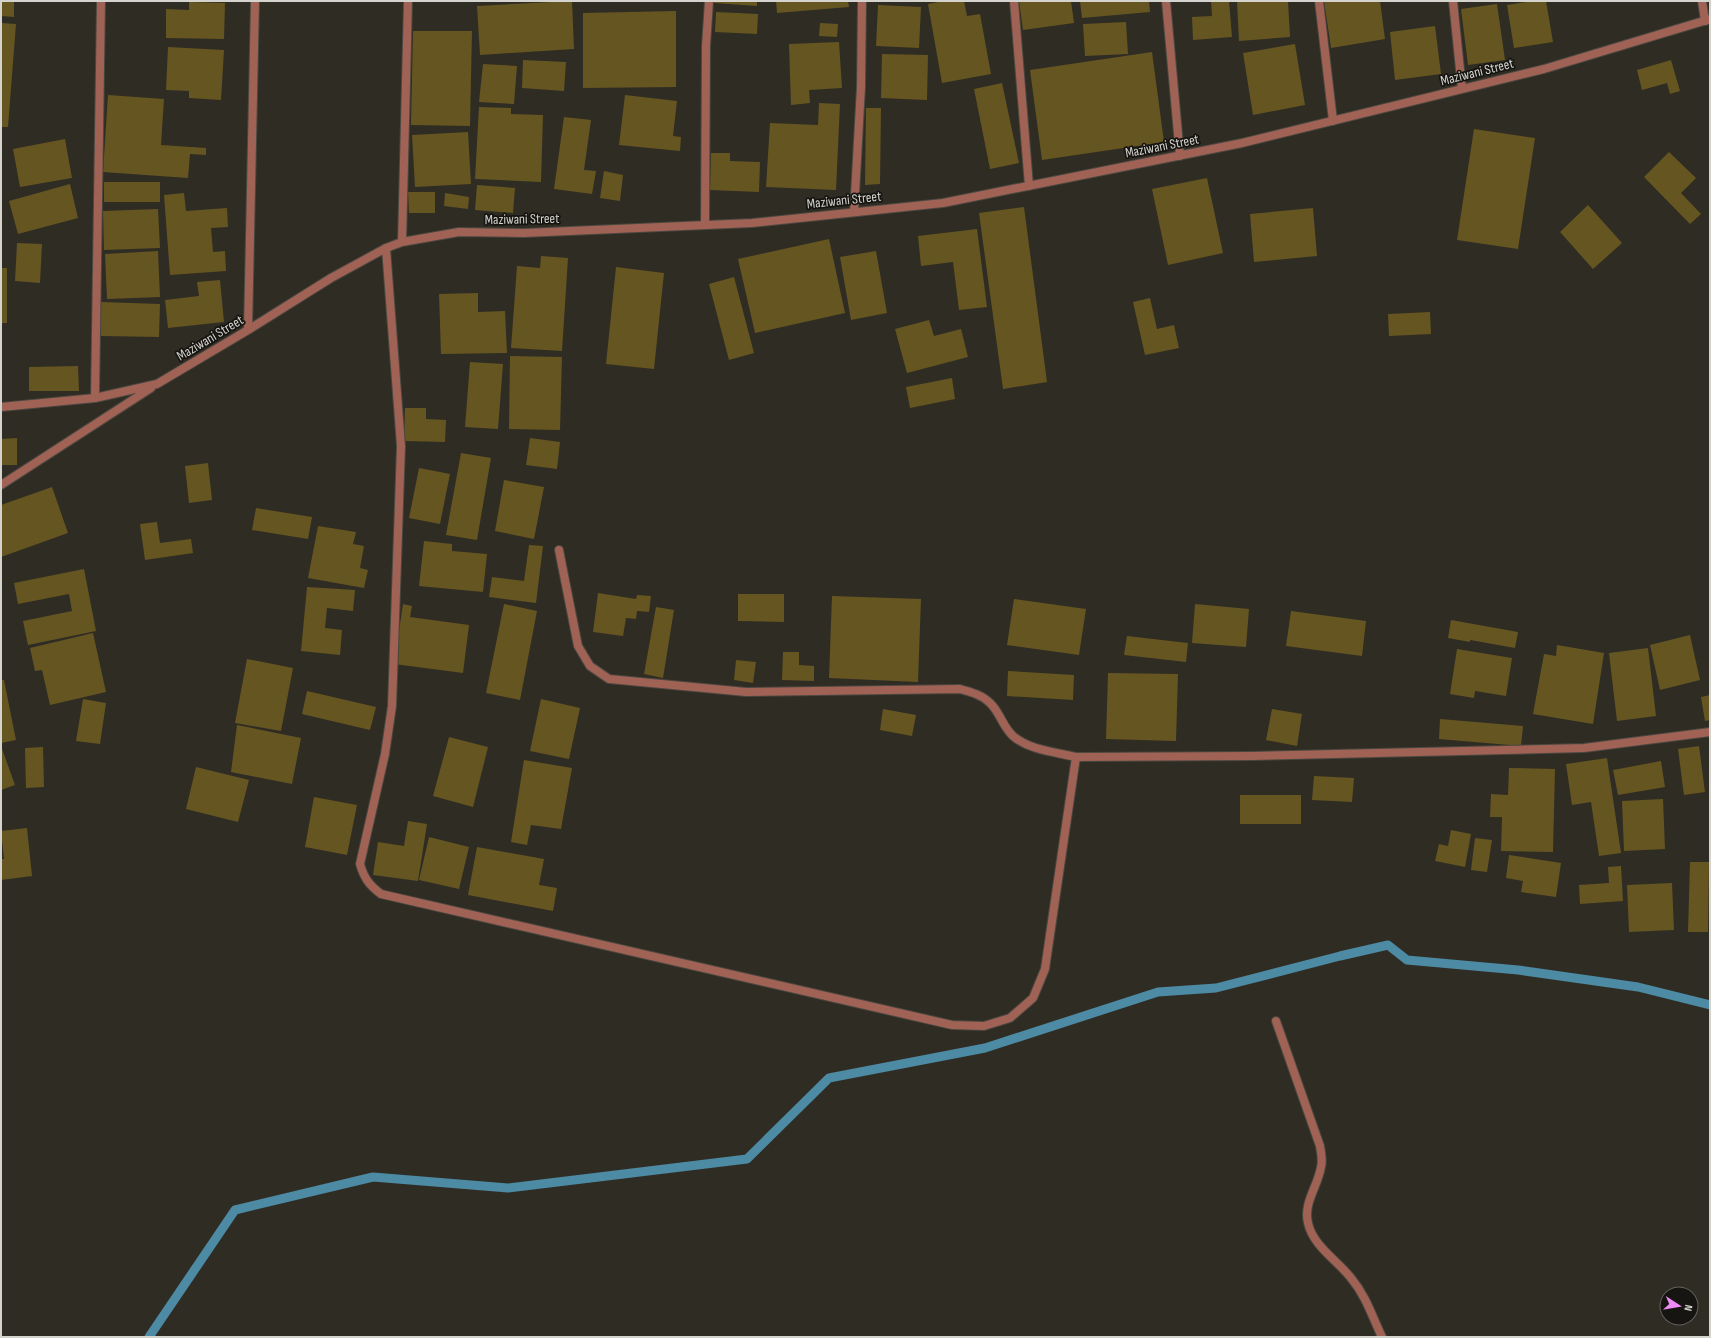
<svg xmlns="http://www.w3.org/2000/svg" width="1711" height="1338" viewBox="0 0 1711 1338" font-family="'Sofia Sans Condensed',sans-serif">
	<rect width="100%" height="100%" fill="#2f2c24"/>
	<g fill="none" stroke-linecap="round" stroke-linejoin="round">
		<path stroke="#4d8aa3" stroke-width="9" d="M149 1337 235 1210 373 1177 508 1188 747 1159 829 1078 985 1048 1158 992 1216 988 1340 956 1388 945 1407 960 1518 970 1638 987 1710 1005"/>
	</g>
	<path fill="#655521" d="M1 1H14V17L1 16Z
		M572 1 574 49 480 55 477 6Z
		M714 1H757V6L714 3Z
		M776 1H848L849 7 777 13Z
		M943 1H964L967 16 980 14 991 74 942 83 928 4Z
		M1019 1H1071L1074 23 1023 30Z
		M1080 1H1149L1150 12 1082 18Z
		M1211 1H1229L1232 37 1193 40 1192 17 1212 16Z
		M1237 1H1288L1290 37 1239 41Z
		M1324 1H1380L1385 39 1331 48Z
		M1533 1H1546L1553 42 1514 48 1507 5Z
		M189 2 225 3 224 39 166 38V9L189 10Z
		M1497 4 1505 60 1468 65 1461 9Z
		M878 5 921 7 919 48 876 46Z
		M676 11V87L583 88V13Z
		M716 12 758 14 757 34 715 32Z
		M1126 22 1128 54 1085 56 1083 24Z
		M1 23 16 24 8 127H1Z
		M820 23 838 24 837 37 819 36Z
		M1435 26 1441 74 1395 80 1390 32Z
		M413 31H472L470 126 411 125Z
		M839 42 842 88 809 90 810 103 791 105 789 44Z
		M1295 44 1305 105 1253 115 1243 53Z
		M168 47 224 50 221 100 189 98V91L166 90Z
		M1152 52 1164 142 1042 160 1030 70Z
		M882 54 928 55 927 100 881 98Z
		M523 60 566 62 564 91 522 88Z
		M1671 60 1680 91 1670 94 1667 83 1642 90 1637 70Z
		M483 64 517 66 514 104 479 102Z
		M1002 83 1019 163 990 169 974 89Z
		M108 95 164 99 161 145 206 148V155L190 154 188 178 103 172Z
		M625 95 677 101 673 136 681 137 680 151 619 145Z
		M819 103 840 104 836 190 766 187 770 123 818 125Z
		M479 107 511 108V114L543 115 541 182 475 179Z
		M866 108H881L880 184 865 185Z
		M564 117 591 120 584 170 596 171 592 194 554 189Z
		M1474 129 1535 138 1518 249 1457 240Z
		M468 132 471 184 415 187 412 135Z
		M65 139 72 178 20 187 13 149Z
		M1669 152 1696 178 1681 193 1701 214 1690 224 1644 177Z
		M711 153H730V161L760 162 759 192 710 190Z
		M604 171 623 175 620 201 600 198Z
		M1207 178 1223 253 1168 265 1152 189Z
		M104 182H160V202H104Z
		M70 184 78 218 18 234 9 201Z
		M477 185 515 188 513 213 475 210Z
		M408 192H435V213H409Z
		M184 193 186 211 227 208 228 227 211 228 213 252 225 251 226 271 170 275 164 195Z
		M445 193 469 197 468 209 444 206Z
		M1588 205 1622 243 1593 269 1560 232Z
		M1024 207 1047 382 1003 389 979 213Z
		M1313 208 1317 256 1254 262 1250 214Z
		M158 209 160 248 104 250 103 211Z
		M977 229 987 307 959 310 953 262 921 266 918 236Z
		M829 239 845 313 755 333 738 259Z
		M17 243 42 244 40 283 15 281Z
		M158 251 160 297 107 299 105 254Z
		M876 251 887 313 851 320 840 257Z
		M541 256 568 258 562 351 511 348 517 266 540 268Z
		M616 267 664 273 654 369 606 364Z
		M1 268H7V323H1Z
		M734 277 754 353 729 360 709 284Z
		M220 280 224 322 168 328 165 300 199 296 197 282Z
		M478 293V312L505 311 507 353 441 354 439 294Z
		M1150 298 1157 329 1174 325 1179 348 1145 355 1133 302Z
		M101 302 160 304 159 337 101 336Z
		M1430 312 1431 334 1389 336 1388 314Z
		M929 320 934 336 961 329 968 357 907 373 895 329Z
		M510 356 562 357 560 430 509 429Z
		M470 362 503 364 498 429 465 427Z
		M78 366 79 391H29V367Z
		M952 378 955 399 910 408 906 387Z
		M405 408H426V419L446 420 445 442 404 441Z
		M17 438V465H1V439Z
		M530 438 560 442 557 469 526 465Z
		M461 453 491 458 477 540 446 535Z
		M208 463 212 500 189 503 185 466Z
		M419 468 450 474 440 524 409 518Z
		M504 480 544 487 534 539 495 531Z
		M52 487 68 533 1 557V505Z
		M256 508 312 517 308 539 252 530Z
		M157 522 160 543 191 539 193 553 145 560 140 524Z
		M318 526 356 532 353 544 364 546 360 568 368 570 364 588 308 578Z
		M424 541 452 544V551L487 554 483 592 419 586Z
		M529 545 543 546 536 603 489 597 492 577 524 581Z
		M84 569 96 631 28 645 23 621 72 611 69 594 18 604 14 583Z
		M307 587 355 590 353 611 327 608 325 628 342 630 340 655 301 651Z
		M598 593 636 599 637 595 651 596 649 612 637 611 636 619 626 618 623 636 593 632Z
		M738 594H784V622L738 621Z
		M832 596 921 599 918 682 829 678Z
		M1014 599 1086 609 1079 655 1007 645Z
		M403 604 412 606 410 617 469 625 463 673 394 664Z
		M504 604 537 611 520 700 486 693Z
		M1195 604 1249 609 1246 647 1192 643Z
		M656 607 674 610 663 678 644 674Z
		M1291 611 1366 621 1362 656 1286 646Z
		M1451 620 1518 632 1515 648 1470 640V642L1448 638Z
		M93 633 106 692 50 705 42 670 35 671 30 648Z
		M1690 635 1700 680 1660 690 1650 645Z
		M1127 636 1188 643 1186 662 1124 655Z
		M1557 645 1604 653 1593 724 1533 714 1544 654 1556 656Z
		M1648 648 1656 716 1617 721 1609 653Z
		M1457 649 1512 658 1506 696 1475 691 1474 698 1450 694Z
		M783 652H799V665L814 666V681L782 680Z
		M247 659 293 668 281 731 235 723Z
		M736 660 756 662 753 683 734 680Z
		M1008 671 1074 675 1073 700 1007 696Z
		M1108 673 1178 674 1176 741 1106 739Z
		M1 680H4L16 740 1 743Z
		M307 691 376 707 370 730 302 714Z
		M1710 695V720L1705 721 1701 697Z
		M83 699 106 703 100 744 76 741Z
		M541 699 580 708 569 759 530 751Z
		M883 709 916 715 912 736 880 730Z
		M1272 709 1302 714 1297 746 1266 740Z
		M1440 719 1523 726 1521 746 1439 739Z
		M237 725 301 738 292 784 231 772Z
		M449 737 488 747 473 807 433 796Z
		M1 746 15 785 1 790Z
		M1699 746 1705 792 1684 795 1678 749Z
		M43 747 44 787 26 788 25 748Z
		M1607 758 1621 853 1599 856 1591 802 1572 805 1566 764Z
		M524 760 572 768 561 829 531 825 527 845 511 842Z
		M1661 761 1665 787 1618 795 1613 770Z
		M196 767 249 780 238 822 186 809Z
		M1509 768 1555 769 1553 852 1501 851 1502 817H1490L1491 794 1508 795Z
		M1314 776 1354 778 1352 802 1312 800Z
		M1240 795H1301V824H1240Z
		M314 797 357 805 347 855 305 847Z
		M1663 799 1665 849 1624 851 1622 801Z
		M408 821 427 824 418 881 373 875 378 842 404 846Z
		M27 828 32 876 1 880V859H4L1 831Z
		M1451 830 1471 834 1465 867 1435 861 1439 844 1448 846Z
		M429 837 469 847 459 889 419 880Z
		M1475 838 1492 840 1487 872 1471 870Z
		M477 847 544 859 539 885 557 888 553 911 468 895Z
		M1509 855 1561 863 1556 897 1521 892 1523 881 1506 878Z
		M1690 862H1709L1708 932H1688Z
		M1621 866 1623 901 1580 904 1579 885 1609 883 1608 867Z
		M1672 883 1674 930 1629 932 1627 885Z"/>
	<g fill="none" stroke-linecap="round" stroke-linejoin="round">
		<defs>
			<path id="street" d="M1014 1 1029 186
				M1166 1 1180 156
				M1319 1 1333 121
				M1453 1 1462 89
				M1702 1 1705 21
				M854 212 861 87 862 1
				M705 225 706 46 709 1
				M402 242 408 1
				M386 248 401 446 392 706 385 754 360 864C364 878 369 885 381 894L952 1025 984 1026 1010 1018 1033 998 1045 969 1076 757 1252 756 1584 748 1710 732
				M248 330 255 1
				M95 398 101 1
				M1 407 95 398 157 384 248 330 331 278 386 248 402 242 459 232 524 233 752 223 943 203 1242 143 1544 69 1710 19
				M1 485 151 388
				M559 550 578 646 590 666 609 679 746 692 960 689C971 692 982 695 990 703 1000 712 1002 726 1013 736 1029 750 1055 752 1076 757
				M1276 1021 1320 1146C1321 1153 1323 1160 1321 1167 1318 1186 1303 1203 1308 1223 1313 1246 1337 1260 1351 1278 1366 1296 1372 1316 1382 1337"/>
		</defs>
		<use href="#street" stroke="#4a473f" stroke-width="10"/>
		<use href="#street" stroke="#9f6255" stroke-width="8"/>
	</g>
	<g text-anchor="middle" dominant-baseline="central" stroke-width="3.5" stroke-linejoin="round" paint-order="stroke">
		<g font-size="14" fill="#d5d3ce" stroke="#161511">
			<text transform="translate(1477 72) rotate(-14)">Maziwani Street</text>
			<text transform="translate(1162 146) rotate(-11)">Maziwani Street</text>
			<text transform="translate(844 200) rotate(-6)">Maziwani Street</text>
			<text transform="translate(522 219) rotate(-1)">Maziwani Street</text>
			<text transform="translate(210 338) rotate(-31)">Maziwani Street</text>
		</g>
	</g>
	<rect width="1711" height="1338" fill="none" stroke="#d5d3ce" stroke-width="4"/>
	<g transform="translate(1679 1306) rotate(102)"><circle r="19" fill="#161511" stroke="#62615d"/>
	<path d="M0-3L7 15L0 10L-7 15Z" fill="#ef8bf7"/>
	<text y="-6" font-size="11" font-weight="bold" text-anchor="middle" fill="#d5d3ce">N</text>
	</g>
</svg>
